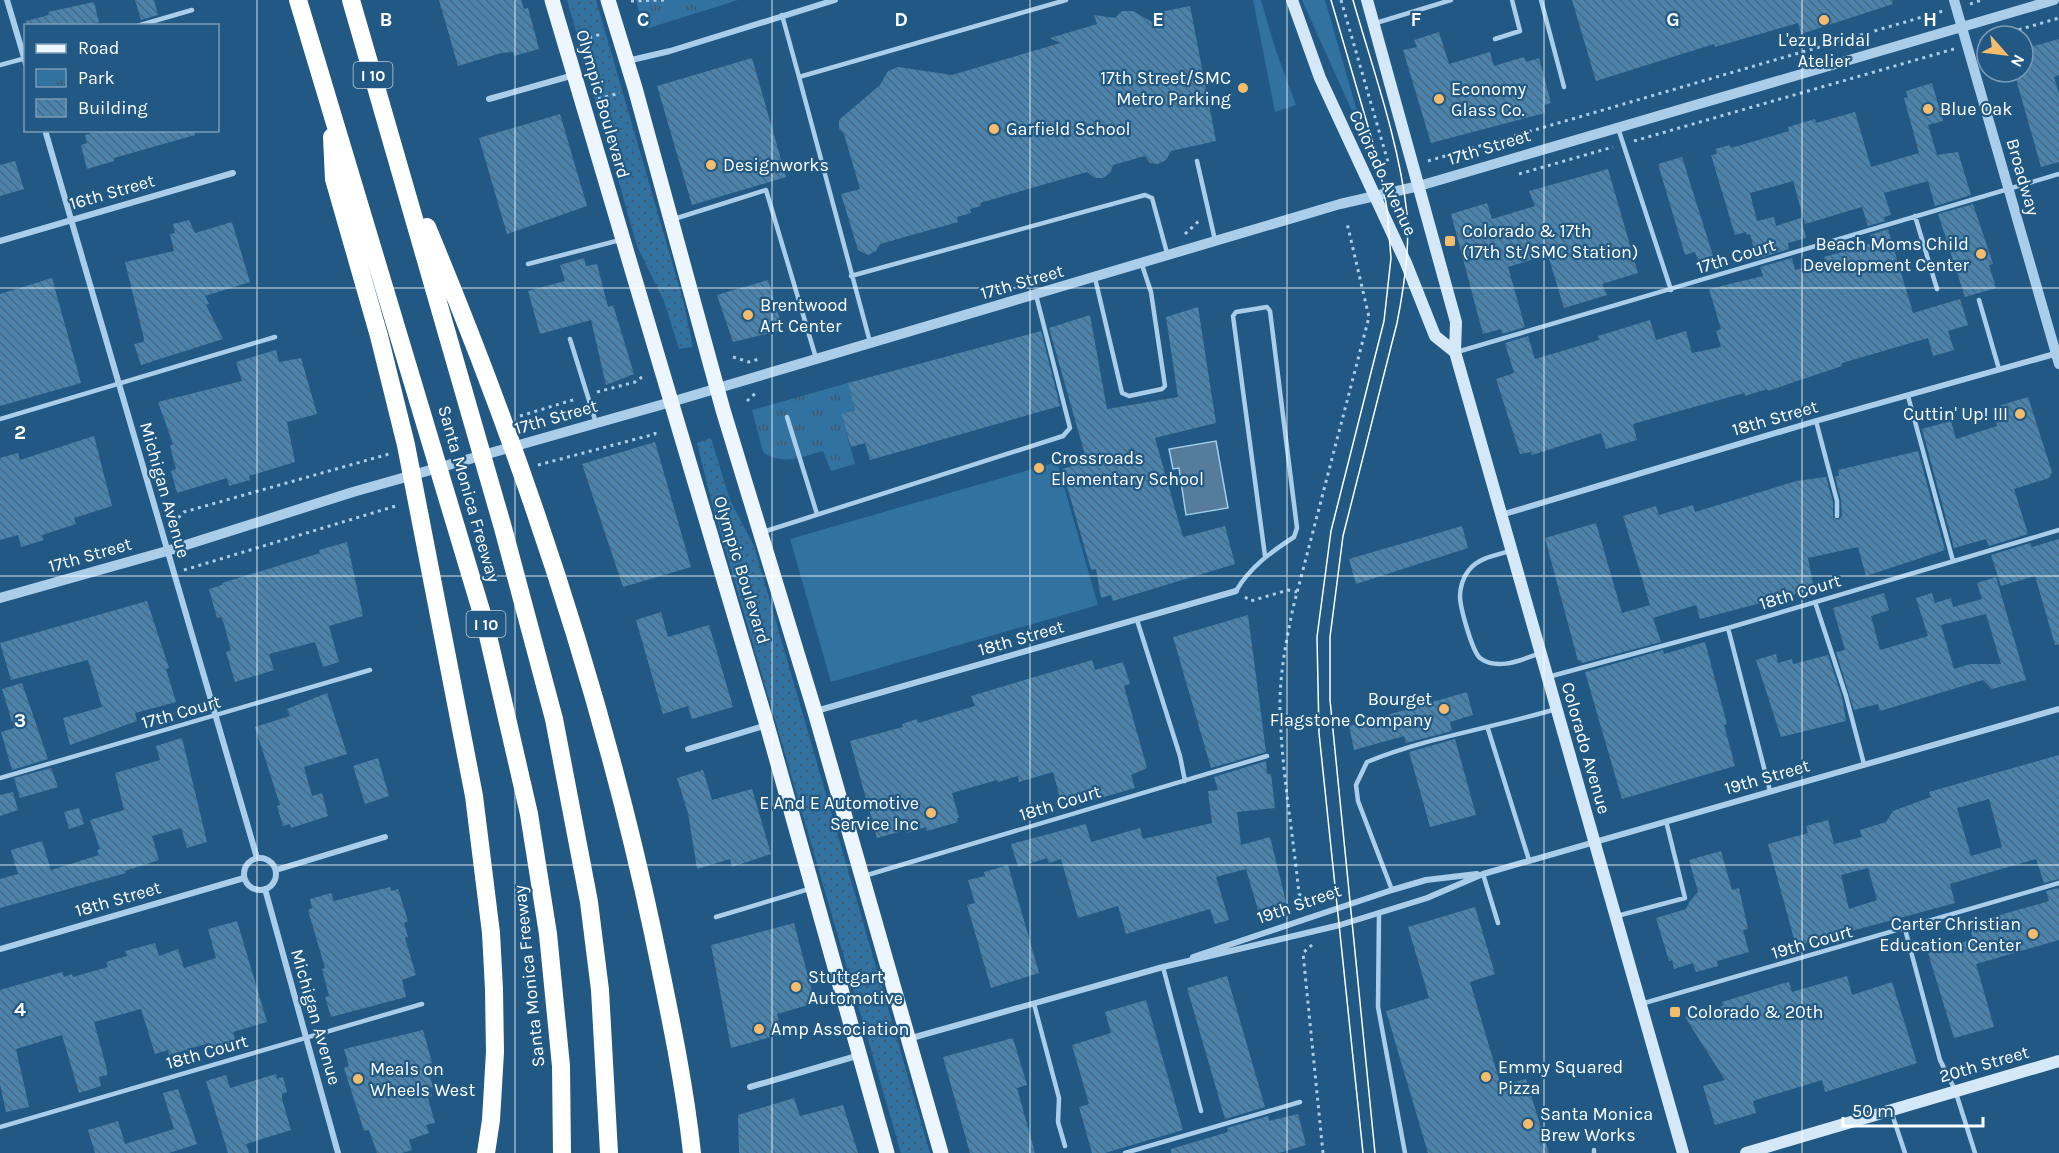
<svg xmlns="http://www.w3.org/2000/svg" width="2059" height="1153" viewBox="0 0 2059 1153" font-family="Karla,sans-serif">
	<defs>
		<pattern id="grass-dots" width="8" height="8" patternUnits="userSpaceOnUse" patternTransform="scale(1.5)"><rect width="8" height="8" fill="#3272a0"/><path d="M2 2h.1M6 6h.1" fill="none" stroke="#425b6e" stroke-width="1.8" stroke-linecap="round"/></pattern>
		<pattern id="park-tufts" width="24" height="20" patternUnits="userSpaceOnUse" patternTransform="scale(1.5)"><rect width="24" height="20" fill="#3272a0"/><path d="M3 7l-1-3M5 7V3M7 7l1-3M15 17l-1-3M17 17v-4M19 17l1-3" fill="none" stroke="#425b6e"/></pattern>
		<pattern id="building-back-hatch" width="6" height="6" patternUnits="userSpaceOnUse" patternTransform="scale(1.5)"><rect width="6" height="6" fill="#4a83ac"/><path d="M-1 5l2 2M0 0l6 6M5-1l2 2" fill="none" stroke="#4b6a81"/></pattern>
	</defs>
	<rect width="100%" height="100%" fill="#215984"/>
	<path fill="url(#grass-dots)" d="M567 0H596L683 300 693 347 679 349 664 301 637 246Z
		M711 438 730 500 754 546 930 1153H901L712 503 697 443Z"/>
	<path fill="url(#park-tufts)" d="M636 0H738L649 28 642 24Z
		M848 383 855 410 841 414 855 464 831 471 823 451C801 457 783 466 763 452L752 410Z"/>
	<path fill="#3272a0" d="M1253 0H1261L1275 48 1296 105 1275 112Z
		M1302 0H1325L1359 118 1356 120Z
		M1057 462 1098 605 831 682 790 539Z"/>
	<path fill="#557d9b" stroke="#9ecbea" stroke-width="1.5" d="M1216 441 1228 508 1186 515 1179 468 1173 469 1169 449Z"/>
	<path fill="url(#building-back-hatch)" fill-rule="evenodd" d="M135 0H154L158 15 141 20Z
		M439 0H521L524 9 528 8 539 49 514 56 513 52 501 53 458 66Z
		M1572 0H1892L1893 4 1801 34 1798 23 1715 47 1714 44 1596 81Z
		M94 2 99 22 85 26H27L26 21 49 15 48 12Z
		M1190 6 1216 141 1171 151 1166 160 1158 164 1150 163 1145 156 1113 165 1110 173 1103 178H1095L1087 172 980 203 981 206 970 209 971 213 957 217 958 222 880 244 876 251 868 255 858 250 841 194 860 189 844 134 839 129V120L880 85 888 71 898 67 952 75 1060 43 1050 38 1097 24 1094 15 1115 18 1122 11H1133L1164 29 1160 12Z
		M1439 32 1449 64 1490 52 1494 66 1524 57 1526 62 1539 58 1551 103 1544 105 1545 113 1431 143 1403 50 1417 47 1414 40Z
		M2059 39V75L2054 77 2059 94V162L2041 167 2014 72H2023V49Z
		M752 58 786 177 692 205 657 86Z
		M1932 83 1943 121 1928 125 1937 155 1958 152 1971 195 1935 206 1928 181 1884 193 1891 215 1884 217 1885 221 1868 226 1862 207 1805 224 1793 181 1750 193 1757 221 1774 217 1776 226 1801 218 1806 238 1788 243 1789 249 1757 259 1750 234 1747 235 1746 232 1735 235 1711 155 1717 154 1715 149 1730 145 1731 148 1789 131 1788 127 1815 119 1816 123 1855 112 1871 167 1919 153 1904 98 1908 97 1906 91Z
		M560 114 587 206 507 234 479 138Z
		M100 130H194L195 135 114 158V161L87 169 81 145 87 143 85 135Z
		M1682 157 1714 259 1699 264 1695 252 1685 255 1658 164Z
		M15 161 24 189 0 196V165Z
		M1608 169 1638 273 1602 284 1607 295 1564 308 1548 255 1508 267 1525 327 1502 334 1501 329 1483 334 1451 214 1487 203 1492 219 1535 206 1529 191Z
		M1973 204 1993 264 1989 265 1996 288 1965 297 1938 214Z
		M189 220 195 233 232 222 250 282 205 296 209 304 206 305 223 339 141 365 134 344 143 342 144 339 125 262 174 251 170 234 175 233 173 224Z
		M1888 229 1913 313 1960 299 1968 325 1948 331 1954 350 1933 356 1928 338 1842 363V366L1768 391 1767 389 1745 396 1744 393 1633 424 1637 440 1606 449 1601 433 1532 455 1531 452 1520 454 1496 379 1514 373 1505 343 1528 336 1535 359 1599 340 1598 336 1650 320 1656 340 1686 331 1692 353 1721 347 1716 331 1721 329 1709 289 1763 276 1760 267 1792 258 1795 270 1825 261 1824 257 1873 243 1870 235Z
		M584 258 586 266 597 264 608 307 613 305 634 374 606 385 591 320 540 334 528 291 565 281 560 265Z
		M52 278 81 383 0 406V294Z
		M768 280 783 330 733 342 717 295Z
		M1198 307 1216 423 1155 438 1183 537 1225 526 1235 564 1113 601 1111 595 1101 598 1096 569 1091 570 1062 469 1087 462 1049 328 1090 315 1107 409 1178 397 1166 317Z
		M1041 331 1060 406 870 460 865 443 851 447 841 414 855 410 848 383Z
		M276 350 279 362 301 358 317 414 287 422 295 462 249 476 250 480 229 486 227 478 177 493 171 471 176 469 170 446 173 444 158 402 242 381 236 362Z
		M2028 397 2052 472 2049 478 2014 489 2028 534 1989 546 1986 539 1954 548 1922 429 1951 421 1956 439 1997 426 1992 408Z
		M94 436 112 506 74 518 76 524 42 535 44 540 21 547 18 535 0 540V458L18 453 20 460Z
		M655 442 691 567 623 587 582 464Z
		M1918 451 1945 550 1866 576 1858 547 1808 558 1814 589 1700 619 1696 605 1653 618 1661 642 1582 663 1581 660 1578 661 1545 538 1596 523 1622 613 1650 605 1623 516 1656 506 1659 515 1693 505 1695 512 1796 481 1826 477 1833 502V517L1838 520 1842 516 1841 500 1835 476H1839L1838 470Z
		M1462 526 1468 548 1356 584 1349 559Z
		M2059 539V645H2055L2035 576 2001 586 1991 555 2030 543 2032 547Z
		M347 542 363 616 329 626 339 662 323 667 315 642 269 654 274 670 235 682 226 652 231 650 224 624 221 617 217 618 209 589 222 585V583L320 553 319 550Z
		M1996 577 2026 680 1992 689 1983 680 1880 711 1878 704 1854 710 1836 652 1845 650 1833 608 1884 593 1889 610 1871 616 1880 650 1928 636 1916 598 1932 593 1935 603 1951 598 1953 607 1982 599 1977 583ZM1986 614 2001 664H1970L1954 669 1941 625Z
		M147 601 169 668 166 669 176 702 135 713 137 721 70 745 63 718 102 707 88 660 11 680 0 643Z
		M661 612 668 637 709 625 733 707 692 719 688 706 663 714 636 620Z
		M1248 615 1266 752 1211 768 1173 637Z
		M1705 642 1727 724 1724 725 1735 766 1622 799 1585 672 1663 650 1664 654Z
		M1776 654 1778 663 1792 659 1793 664 1828 655 1842 697 1846 721 1781 737 1756 660Z
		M1092 660 1095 670 1123 662 1130 684 1124 686 1147 768 1131 775 1135 788 1069 807 1066 796 1060 798 1053 772 1019 782 1018 776 998 782 997 780 952 793 959 818H957L958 822 927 831 926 827 907 833 906 830 877 838 850 741 903 727 902 724 917 719 918 723 975 706 971 696Z
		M22 683 48 759 12 770 1 732 14 728 2 689Z
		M1467 692 1473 715 1450 722 1452 731 1406 743 1404 736 1354 750 1349 726Z
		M327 693 347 754 304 767 312 796 322 793 328 816 291 828 290 824 283 826 277 806 280 805 255 727 290 716 287 709Z
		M182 738 207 842 187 848 181 828 152 836 159 860 125 871 126 873 0 908V879L18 874 11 850 42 841 51 870 99 855 97 850 100 849 90 820 124 810 115 773 160 760 156 746Z
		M1455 739 1476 815 1430 827 1409 752Z
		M2059 755V879L2044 883 2036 859 1950 884 1955 903 1796 946 1768 844 1808 833 1806 826 1828 820 1834 844 1862 837 1860 830 1886 822 1893 811 1931 797 1929 792ZM1989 799 2002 847 1971 856 1957 808ZM1868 868 1877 900 1849 909 1841 875Z
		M378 758 389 796 365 804 353 766Z
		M1266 761 1267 774H1271L1275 808 1237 812 1241 845 1270 837 1286 902 1258 910 1246 869 1216 877 1229 920 1215 924 1210 909 1126 934 1118 906 1078 918 1061 859 1049 863 1047 858 1018 867 1011 844 1086 824 1091 842 1140 828 1143 839 1212 823 1208 791 1218 790 1214 777Z
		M51 768 58 787 20 798 14 778Z
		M703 770 712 800 752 789 771 854 732 867 730 859 697 869 688 813 677 778Z
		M13 792 18 810 0 816V795Z
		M79 808 84 824 69 829 64 812Z
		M1721 851 1732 890 1739 888 1748 929 1743 930 1749 952 1717 961 1718 966 1696 972 1693 963 1674 969 1672 960 1669 961 1656 918 1686 909 1690 901 1698 892 1689 860Z
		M1008 865 1039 973 991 988 967 905 975 903 968 880 985 876 984 872Z
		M390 887 391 891 398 889 408 921 404 923 408 937 405 938 416 975 402 980 406 997 331 1017 325 997 329 996 322 969 325 968 308 910 312 908 310 899 331 893 334 901Z
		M2059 888V940L1976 964 1994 1027 1954 1038 1928 953 1973 939 1969 924 2049 901 2046 891Z
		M1475 907 1495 974 1470 982 1501 1086 1526 1079 1549 1153H1428L1386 1011 1429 998 1408 927Z
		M237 921 267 1022 233 1032 237 1046 212 1053 209 1043 169 1055 168 1050 155 1054 141 1009 94 1022 107 1070V1075L99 1077 101 1086 79 1093 62 1035 16 1049 29 1107 6 1112 0 1084V990L62 972 64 977 72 974 73 977 108 967 106 962 127 956 125 951 155 943 159 956 178 949 184 968 216 958 208 929Z
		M794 923 815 1003 777 1014 782 1034 731 1048 711 945Z
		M1227 976 1265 1107 1225 1119 1187 988Z
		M1847 976 1852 995 1892 982 1917 1063 1825 1092 1822 1080 1753 1101 1756 1113 1715 1125 1703 1086 1725 1080 1685 1017 1723 1006 1722 1002 1781 984 1789 982 1792 992Z
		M1146 1000 1183 1130 1105 1153H1092L1079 1107 1089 1104 1072 1045 1111 1033 1105 1012Z
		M423 1030 432 1063 426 1064 433 1087 429 1088 432 1096 428 1098 435 1123 426 1125 429 1133 409 1140 412 1150 402 1153H377L369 1130 364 1131 344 1068 349 1066 344 1049Z
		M1013 1038 1027 1085 1017 1088 1035 1153H970L943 1057Z
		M276 1074 277 1079 283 1077 287 1092 282 1094V1099L291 1130 246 1144 249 1153H228L206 1081 226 1075 230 1088Z
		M178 1089 197 1144 169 1153H95L88 1130 118 1121 125 1144 174 1129 163 1093Z
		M794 1098 800 1116 843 1105 858 1153H739L738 1115Z
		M1298 1114 1306 1145 1279 1153H1171V1149L1228 1132 1227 1128 1268 1116 1269 1121Z"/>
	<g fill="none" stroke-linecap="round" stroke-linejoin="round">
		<path stroke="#aacee9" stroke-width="3" stroke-dasharray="3 4.5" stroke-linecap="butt" d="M1341 0 1388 162
			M631 1 667 0
			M1970 4 1982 0
			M1997 36 2059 18
			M582 40 601 34
			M1980 41 1987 39
			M598 99 620 93
			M1634 141 1954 49
			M1428 161 1943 11
			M1519 174 1613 147
			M1185 234 1200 220
			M733 357 749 362 759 359
			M597 392 635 382 642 377
			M747 401 757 392
			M520 416 576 399
			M538 465 655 434V431
			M173 523 184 512 389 454
			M184 570 399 505
			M1245 597 1251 601 1288 590 1297 592
			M1314 903 1299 894C1293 834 1282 773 1280 712 1279 677 1286 642 1293 608L1369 317 1347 223
			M1312 945 1303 953 1323 1153"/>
		<path stroke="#aacee9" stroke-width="4.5" d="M1541 0 1564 87
			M782 15 799 77
			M1376 23 1451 0
			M137 26 192 10
			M1495 39 1520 31 1512 0
			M0 65 26 58
			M1618 128 1671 290
			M1197 161 1215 240
			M1915 216 1937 289
			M674 219 766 190 816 358
			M528 264 620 240
			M851 276 1145 195 1152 198 1167 253
			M1095 278 1122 393 1129 396 1162 389 1165 386 1151 292 1142 265
			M1979 300 1999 369
			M570 339 596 423
			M870 342 799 77 1066 0
			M1457 352 2059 174
			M1908 396 1953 561
			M787 417 817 514
			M0 419 275 337
			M1816 421 1837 501V516
			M763 532 1063 436 1070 428 1036 295
			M1510 551C1496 555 1478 558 1469 570 1463 577 1460 588 1460 596 1460 607 1472 651 1480 658 1497 671 1521 660 1538 654
			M1236 591C1250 567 1271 552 1294 537L1297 528 1270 311 1267 307 1236 312 1233 316 1265 556
			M1815 602 1846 696 1864 764
			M1137 620 1180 756 1185 781
			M1728 628 1770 791
			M1548 677 1728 628 2059 530
			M1488 729 1529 860
			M0 778 370 670
			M1483 874 1498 923
			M864 876 1267 756
			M1392 890 1358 801 1356 785 1367 762C1428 737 1493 728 1556 709
			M1379 913 1378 1007 1405 1153
			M1617 916 1685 898 1666 821
			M716 917 809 889
			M1905 929 1940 1060 1955 1090 1975 1153
			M1163 967 1201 1111
			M1034 1004 1059 1098 1058 1122 1065 1146
			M1641 1004 2059 883
			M1891 1111 1905 1153
			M0 1127 422 1004
			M1594 1150V1153
			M1125 1153 1300 1102"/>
		<path stroke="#aacee9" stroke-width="6" d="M7 0 26 64
			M627 61 670 51 835 0
			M489 99 574 75
			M45 130 257 858
			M0 241 233 173
			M1501 515 1816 421 2058 353
			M816 711 1236 591
			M688 749 767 725
			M244 874a16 16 0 1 1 32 0a16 16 0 1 1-32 0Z
			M276 870 385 837
			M265 889 338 1153
			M0 949 244 878
			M1193 957 1392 890 1426 880 1477 874
			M908 1039 1163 967 1340 925 1427 898 1483 874 2059 709
			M750 1087 860 1055"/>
		<path stroke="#aacee9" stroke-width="10" d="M1954 0 2059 364
			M0 598 167 551 353 492 671 402 1340 204 1419 186 2054 0"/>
		<path stroke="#d4e8f7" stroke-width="12" d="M1292 0 1320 78 1406 263 1435 336 1455 352
			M1367 0 1456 322 1455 352 1683 1153
			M1746 1153 2059 1061"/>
		<path stroke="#edf6fe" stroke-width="15" d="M552 0 767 725 887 1153
			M608 0 635 88 723 410 815 712 941 1153"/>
		<path stroke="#fff" stroke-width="18" d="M298 0 486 627 529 814 548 934 561 1066 562 1153
			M351 0 503 528 554 719 589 902 600 990 609 1153
			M332 137 334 179 379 336 406 445 474 796 491 933 494 989 495 1052 491 1120 486 1153
			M427 227C522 455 602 692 653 933 668 1006 684 1079 692 1153"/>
		<path stroke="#fff" stroke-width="1.5" d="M1331 0 1379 164 1387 209 1391 258 1384 321 1331 531 1317 637 1319 733 1363 1153
			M1353 0C1373 70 1399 141 1407 214 1410 250 1404 288 1397 323L1343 536 1330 637V700L1375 1153"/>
	</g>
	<path fill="none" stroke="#fff" stroke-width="1.5" stroke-opacity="0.55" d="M257 0V1153M515 0V1153M772 0V1153M1030 0V1153M1287 0V1153M1544 0V1153M1802 0V1153M0 288H2059M0 576H2059M0 865H2059"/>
	<g fill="#f5bc6b" stroke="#215984" stroke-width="2">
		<circle cx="1824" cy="20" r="6"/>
		<circle cx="1243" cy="88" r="6"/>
		<circle cx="1439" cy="99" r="6"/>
		<circle cx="1928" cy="109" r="6"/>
		<circle cx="994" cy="129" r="6"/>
		<circle cx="711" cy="165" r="6"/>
		<rect x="1444" y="235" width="12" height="12" rx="3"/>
		<circle cx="1981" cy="254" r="6"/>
		<circle cx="748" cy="315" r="6"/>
		<circle cx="2020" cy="414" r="6"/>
		<circle cx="1039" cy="468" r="6"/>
		<circle cx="1444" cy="709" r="6"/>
		<circle cx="931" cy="813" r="6"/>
		<circle cx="2033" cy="934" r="6"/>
		<circle cx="796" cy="987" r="6"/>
		<rect x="1669" y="1006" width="12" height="12" rx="3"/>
		<circle cx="759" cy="1029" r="6"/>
		<circle cx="1486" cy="1077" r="6"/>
		<circle cx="358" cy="1079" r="6"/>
		<circle cx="1528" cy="1124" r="6"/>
	</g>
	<g text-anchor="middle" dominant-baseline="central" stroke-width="4.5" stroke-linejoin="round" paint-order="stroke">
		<g fill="#215984" stroke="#bccdda" stroke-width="1.5">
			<rect x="353.5" y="62" width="39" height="26" rx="4.5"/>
			<rect x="466.5" y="611" width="39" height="26" rx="4.5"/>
		</g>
		<g font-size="16" font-weight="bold" fill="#fff">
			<text x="373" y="75">I 10</text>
			<text x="486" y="624">I 10</text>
		</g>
		<g font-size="18" fill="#fff" stroke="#215984" text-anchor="start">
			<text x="1824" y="40" text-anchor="middle">L'ezu Bridal<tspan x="1824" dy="21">Atelier</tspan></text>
			<text x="1231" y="78" text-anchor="end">17th Street/SMC<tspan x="1231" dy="21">Metro Parking</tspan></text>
			<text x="1451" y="89">Economy<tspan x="1451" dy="21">Glass Co.</tspan></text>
			<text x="1940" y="109">Blue Oak</text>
			<text x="1006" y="129">Garfield School</text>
			<text x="723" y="165">Designworks</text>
			<text x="1462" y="231">Colorado &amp; 17th<tspan x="1462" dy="21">(17th St/SMC Station)</tspan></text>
			<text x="1969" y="244" text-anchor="end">Beach Moms Child<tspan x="1969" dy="21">Development Center</tspan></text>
			<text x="760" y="305">Brentwood<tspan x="760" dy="21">Art Center</tspan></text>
			<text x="2008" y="414" text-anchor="end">Cuttin' Up! III</text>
			<text x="1051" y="458">Crossroads<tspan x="1051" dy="21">Elementary School</tspan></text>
			<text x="1432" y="699" text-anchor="end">Bourget<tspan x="1432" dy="21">Flagstone Company</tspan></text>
			<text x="919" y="803" text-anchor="end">E And E Automotive<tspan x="919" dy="21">Service Inc</tspan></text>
			<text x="2021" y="924" text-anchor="end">Carter Christian<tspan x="2021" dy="21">Education Center</tspan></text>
			<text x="808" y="977">Stuttgart<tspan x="808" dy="21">Automotive</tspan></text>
			<text x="1687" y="1012">Colorado &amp; 20th</text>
			<text x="771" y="1029">Amp Association</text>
			<text x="1498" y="1067">Emmy Squared<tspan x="1498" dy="21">Pizza</tspan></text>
			<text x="370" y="1069">Meals on<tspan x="370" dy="21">Wheels West</tspan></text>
			<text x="1540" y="1114">Santa Monica<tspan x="1540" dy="21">Brew Works</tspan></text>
		</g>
		<g font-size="18" fill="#fff" stroke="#215984">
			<text transform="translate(603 104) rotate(74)">Olympic Boulevard</text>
			<text transform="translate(1489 147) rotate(-17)">17th Street</text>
			<text transform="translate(1383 173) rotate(65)">Colorado Avenue</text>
			<text transform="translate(2023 177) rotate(74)">Broadway</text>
			<text transform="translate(112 192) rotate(-16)">16th Street</text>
			<text transform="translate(1736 256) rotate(-17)">17th Court</text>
			<text transform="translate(1022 282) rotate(-16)">17th Street</text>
			<text transform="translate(556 417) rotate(-16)">17th Street</text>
			<text transform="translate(1775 418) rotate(-16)">18th Street</text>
			<text transform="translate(165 490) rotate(74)">Michigan Avenue</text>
			<text transform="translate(469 494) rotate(74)">Santa Monica Freeway</text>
			<text transform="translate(90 555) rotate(-16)">17th Street</text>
			<text transform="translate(742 570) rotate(73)">Olympic Boulevard</text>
			<text transform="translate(1800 592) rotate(-17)">18th Court</text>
			<text transform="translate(1021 638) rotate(-16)">18th Street</text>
			<text transform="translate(181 712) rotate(-16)">17th Court</text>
			<text transform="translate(1586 748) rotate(74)">Colorado Avenue</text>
			<text transform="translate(1767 777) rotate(-16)">19th Street</text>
			<text transform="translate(1060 803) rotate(-17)">18th Court</text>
			<text transform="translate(118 899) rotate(-16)">18th Street</text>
			<text transform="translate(1299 904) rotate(-19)">19th Street</text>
			<text transform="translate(1812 942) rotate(-16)">19th Court</text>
			<text transform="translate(529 976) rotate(-96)">Santa Monica Freeway</text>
			<text transform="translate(316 1017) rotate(74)">Michigan Avenue</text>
			<text transform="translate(207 1052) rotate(-16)">18th Court</text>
			<text transform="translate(1984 1064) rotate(-16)">20th Street</text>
		</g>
	</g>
	<g font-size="20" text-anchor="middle" font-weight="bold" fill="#fff" stroke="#215984" stroke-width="4.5" stroke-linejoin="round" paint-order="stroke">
		<text x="386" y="26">B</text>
		<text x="643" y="26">C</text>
		<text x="901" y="26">D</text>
		<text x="1158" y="26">E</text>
		<text x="1416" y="26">F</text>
		<text x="1673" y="26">G</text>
		<text x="1930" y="26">H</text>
		<text x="20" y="439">2</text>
		<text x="20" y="727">3</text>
		<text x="20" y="1016">4</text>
	</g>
	<rect x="24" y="24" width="195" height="108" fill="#215984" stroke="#7a9bb5" stroke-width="1.5"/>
	<rect x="36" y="44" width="30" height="9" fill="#edf6fe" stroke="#7a9bb5" stroke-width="1.5"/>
	<text x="78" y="54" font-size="18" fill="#ffffff">Road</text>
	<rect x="36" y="69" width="30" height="18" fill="url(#park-tufts)" stroke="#7a9bb5" stroke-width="1.5"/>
	<text x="78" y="84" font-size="18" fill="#ffffff">Park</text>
	<rect x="36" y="99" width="30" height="18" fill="url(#building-back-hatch)" stroke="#7a9bb5" stroke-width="1.5"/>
	<text x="78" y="114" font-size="18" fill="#ffffff">Building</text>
	<g transform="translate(2005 54) rotate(118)"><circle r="28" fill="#215984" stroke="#7a9bb5" stroke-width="1.5"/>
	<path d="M0-4.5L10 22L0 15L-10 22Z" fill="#f5bc6b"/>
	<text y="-9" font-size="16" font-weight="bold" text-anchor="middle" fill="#ffffff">N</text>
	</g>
	<path d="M1843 1117v9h140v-9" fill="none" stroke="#ffffff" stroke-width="3"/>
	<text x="1852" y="1117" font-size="18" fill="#ffffff" stroke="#215984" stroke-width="4.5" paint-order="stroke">50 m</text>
</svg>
